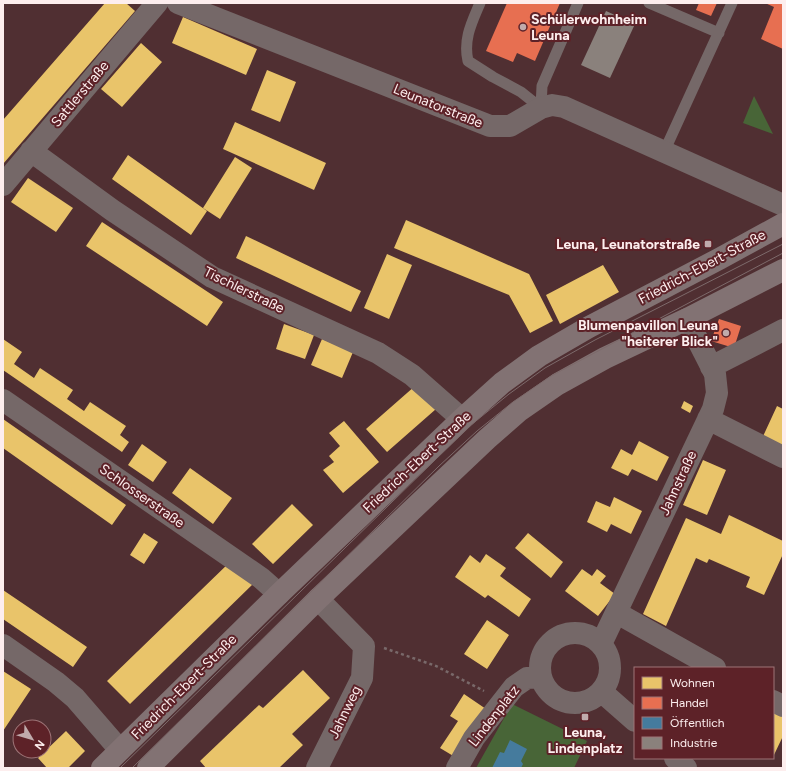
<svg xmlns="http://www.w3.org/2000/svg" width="786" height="771" viewBox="0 0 786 771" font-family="Figtree,sans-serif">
	<rect width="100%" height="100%" fill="#502f32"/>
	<path fill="#486537" d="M754 96 773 134 743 123Z
		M512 704 587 741 574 768H476Z"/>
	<path fill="#e9c46a" d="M105 3H126L135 11 3 164V120Z
		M183 17 257 49 246 75 172 43Z
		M141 43 162 62 122 107 101 89Z
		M267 70 296 82 280 122 251 110Z
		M235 122 326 163 314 190 223 149Z
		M128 155 207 211 191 235 112 179Z
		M235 157 252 168 220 219 203 208Z
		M28 178 73 208 56 232 11 202Z
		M406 220 529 274 553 321 530 333 509 295 394 248Z
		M102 222 223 302 207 326 86 246Z
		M246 236 361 291 351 312 236 258Z
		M387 254 412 265 389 319 364 308Z
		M603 265 619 292 560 324 546 295Z
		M284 324 314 335 305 359 276 349Z
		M3 339 22 352 14 364 34 378 40 368 73 390 67 399 84 411 90 402 126 426 120 435 129 442 122 452 3 370Z
		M322 339 353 352 342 378 311 365Z
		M415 386 436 409 387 452 366 429Z
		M684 401 693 406 690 413 681 408Z
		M777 406 783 409V447L759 445Z
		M3 419 126 505 112 525 3 448Z
		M344 421 379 462 343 493 323 470 334 462 329 456 340 446 329 433Z
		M639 441 669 457 657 481 632 469 628 476 611 468 621 449 632 455Z
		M142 444 167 462 153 482 128 465Z
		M703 460 726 470 707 515 683 505Z
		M190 468 232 498 213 524 172 493Z
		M614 497 642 511 631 534 611 524 607 532 587 522 596 501 610 507Z
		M292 504 313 525 273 564 252 544Z
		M729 515 783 541V554L764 595 746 587 750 577 709 559 707 563 696 558 666 626 643 614 686 518 721 534Z
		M144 533 158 542 144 564 130 555Z
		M528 533 563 562 551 578 515 548Z
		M486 554 506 568 500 576 531 599 519 617 488 595 485 598 455 577 470 555 480 563Z
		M231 561 253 584 130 704 107 681Z
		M582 569 592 576 597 569 606 576 600 583 615 594 598 616 565 591Z
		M3 590 87 647 73 667 3 619Z
		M487 620 509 635 487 669 464 654Z
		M303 670 330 698 292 734 303 745 279 768H206L200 761 259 705 263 708Z
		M3 671 31 689 3 731Z
		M464 694 486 709 455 757 440 748 458 721 450 716Z
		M773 711 783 716V736L773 757Z
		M66 731 85 751 68 768H47L38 758Z"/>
	<path fill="#e76f51" d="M507 3H560L535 61 517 53 513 62 486 51Z
		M699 3H717L711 16 696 10Z
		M765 3H783V49L761 39 774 7Z
		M719 319 741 326 734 348 711 341Z"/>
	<path fill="#457b9d" d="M510 740 527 749 521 761 523 764 521 768H492L500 752 504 753Z"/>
	<path fill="#8a817c" d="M606 11 635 24 610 78 581 65Z"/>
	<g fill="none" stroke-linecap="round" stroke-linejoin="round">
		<path stroke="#79696a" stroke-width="2.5" stroke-dasharray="3 3" stroke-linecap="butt" d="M384 648 436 666 484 691"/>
		<path stroke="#756868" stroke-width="11" d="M480 3C472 22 463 39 468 61L493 77 521 92 541 108
			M649 3 719 33
			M541 108 542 86 578 3
			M664 152 732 3"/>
		<path stroke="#756868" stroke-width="22" d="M178 3 490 126H510L541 108 552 105 564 107 783 205
			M31 151 112 210 212 277 378 353 412 375 462 419
			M3 185 157 3
			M711 367 783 330
			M3 400 261 578 279 594
			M708 419 783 457
			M617 613 715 668
			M540 668a35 35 0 1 1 70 0a35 35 0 1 1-70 0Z
			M601 644 713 409 717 393 715 374 687 319
			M3 645 56 682 75 698 120 750
			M602 692 635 721
			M773 701 783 706
			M675 758 686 768
			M317 768 362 678 364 646 318 599
			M457 768 474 738 514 687 527 678 540 677"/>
		<path stroke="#827273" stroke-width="22" d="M102 768 279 594 462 419 502 383 539 356 589 327 719 259 783 224
			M148 768 318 599 487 439 519 411 558 384 605 358 687 319 783 270"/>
		<path stroke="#7d6a6b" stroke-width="1" d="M120 768 435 460 471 425 509 394 545 368 595 340 783 244
			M132 768 439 466 477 431 513 402 551 376 783 253"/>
	</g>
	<g fill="#c0abac" stroke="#5d2228" stroke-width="1.5">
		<circle cx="523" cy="27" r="4"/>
		<rect x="704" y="240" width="8" height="8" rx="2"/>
		<circle cx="726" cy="333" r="4"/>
		<rect x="581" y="713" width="8" height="8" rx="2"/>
	</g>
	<g text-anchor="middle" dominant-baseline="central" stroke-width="4" stroke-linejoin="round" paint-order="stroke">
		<g font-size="14" font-weight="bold" fill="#fdeeee" stroke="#5d2228" text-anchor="end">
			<text x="531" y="19" text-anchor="start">Schülerwohnheim<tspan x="531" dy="16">Leuna</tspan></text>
			<text x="700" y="244">Leuna, Leunatorstraße</text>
			<text x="718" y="325">Blumenpavillon Leuna<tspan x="718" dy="16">"heiterer Blick"</tspan></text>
			<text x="585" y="732" text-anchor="middle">Leuna,<tspan x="585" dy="16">Lindenplatz</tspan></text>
		</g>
		<g font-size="14" fill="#fdeeee" stroke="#5d2228">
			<text transform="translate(80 94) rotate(-50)">Sattlerstraße</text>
			<text transform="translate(438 106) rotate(22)">Leunatorstraße</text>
			<text transform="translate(702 267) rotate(-28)">Friedrich-Ebert-Straße</text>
			<text transform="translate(244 290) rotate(26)">Tischlerstraße</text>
			<text transform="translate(417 462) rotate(-43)">Friedrich-Ebert-Straße</text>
			<text transform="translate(678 483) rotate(-65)">Jahnstraße</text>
			<text transform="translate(142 496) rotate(35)">Schlosserstraße</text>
			<text transform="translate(184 687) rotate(-45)">Friedrich-Ebert-Straße</text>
			<text transform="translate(345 712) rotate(-64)">Jahnweg</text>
			<text transform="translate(494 716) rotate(-52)">Lindenplatz</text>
		</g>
	</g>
	<rect width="786" height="771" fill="none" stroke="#fdeeee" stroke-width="8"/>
	<rect x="634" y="667" width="140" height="92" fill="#5d2228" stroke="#9d7477"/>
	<rect x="642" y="677" width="20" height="12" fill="#e9c46a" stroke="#9d7477"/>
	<text x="670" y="687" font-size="12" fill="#fdeeee">Wohnen</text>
	<rect x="642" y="697" width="20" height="12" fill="#e76f51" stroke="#9d7477"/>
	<text x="670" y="707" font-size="12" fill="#fdeeee">Handel</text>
	<rect x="642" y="717" width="20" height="12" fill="#457b9d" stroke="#9d7477"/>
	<text x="670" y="727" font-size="12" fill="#fdeeee">Öffentlich</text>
	<rect x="642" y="737" width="20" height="12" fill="#8a817c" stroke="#9d7477"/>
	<text x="670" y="747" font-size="12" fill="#fdeeee">Industrie</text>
	<g transform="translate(32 739) rotate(128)"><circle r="19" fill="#5d2228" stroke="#9d7477"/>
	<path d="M0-3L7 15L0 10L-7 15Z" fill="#c0abac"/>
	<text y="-6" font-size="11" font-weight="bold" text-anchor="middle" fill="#fdeeee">N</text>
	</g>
</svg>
